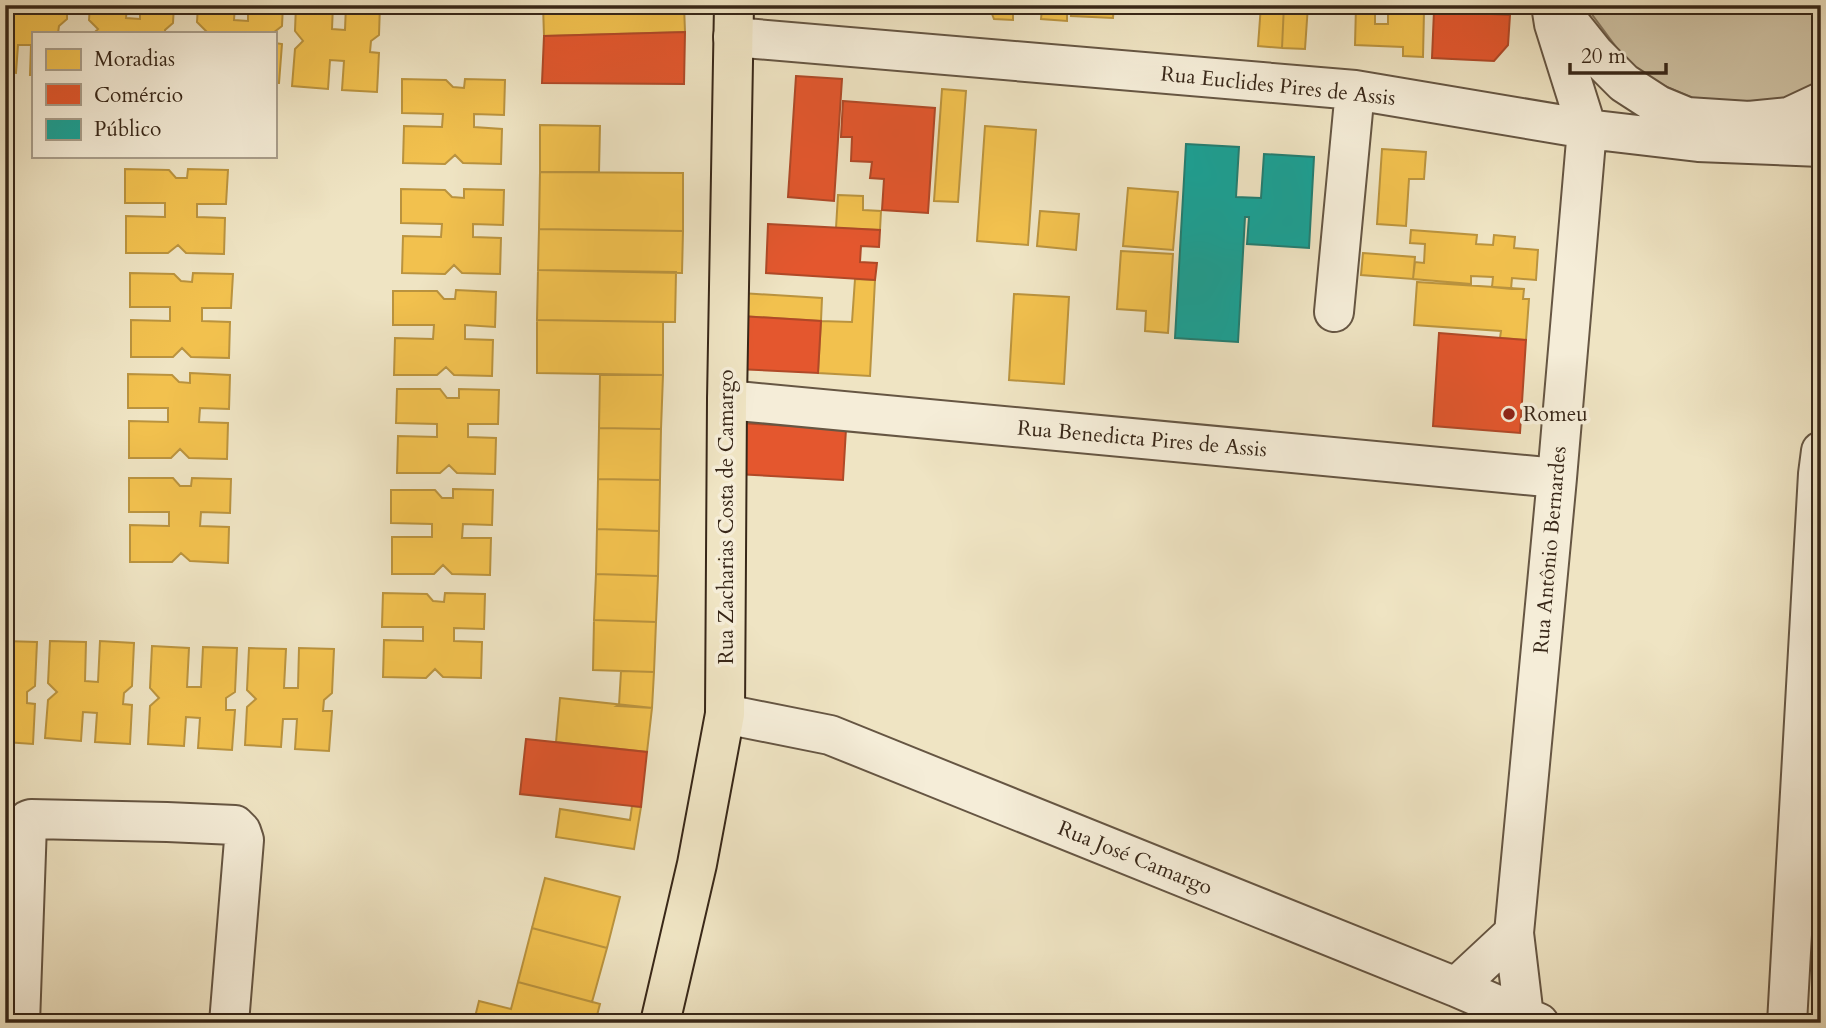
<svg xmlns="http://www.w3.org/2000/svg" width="1826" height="1028" viewBox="0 0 1826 1028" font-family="Cardo,serif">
	<rect width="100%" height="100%" fill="#efe4c3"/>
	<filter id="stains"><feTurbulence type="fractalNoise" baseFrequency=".00286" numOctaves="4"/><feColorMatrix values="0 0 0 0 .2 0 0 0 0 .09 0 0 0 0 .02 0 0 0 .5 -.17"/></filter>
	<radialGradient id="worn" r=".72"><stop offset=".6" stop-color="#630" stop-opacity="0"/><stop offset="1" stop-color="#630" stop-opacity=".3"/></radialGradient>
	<path fill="#d0c4a6" stroke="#84765f" stroke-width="2" d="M1585 5H1821V86L1784 105 1718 109 1646 78 1622 55Z"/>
	<path fill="#f2c14e" stroke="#ba933e" stroke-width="2" d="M5 5H20L19 14H32L33 5H67V19L59 26 58 33H33V75H30L31 45H18L16 73 5 72Z
		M90 5H127L126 18 140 19V5H174L173 23 165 30V33H94L98 29 89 20Z
		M198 5H235L234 20 248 21V5H283L282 26 273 33H204L206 31 197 22Z
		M296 5H333L332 29 345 30 346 5H380L379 35 371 41 370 52 379 53 377 92 342 90 344 61 330 60 328 89 292 86 295 49 303 41 295 31Z
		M543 5H684L685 32 544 36Z
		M962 5H1013V20L994 19 990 9 962 8Z
		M1017 5H1067V21L1041 19 1042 9 1017 7Z
		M1072 5H1114L1113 18 1071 16Z
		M1261 5H1284L1282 48 1258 46Z
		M1284 5H1308L1305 49 1282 48Z
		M1424 5H1485L1484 14 1424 11Z
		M1356 6 1375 7V24H1388V9L1424 11 1423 57 1403 56V47L1355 45Z
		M275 43 282 44 279 83H275Z
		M402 79 446 80 453 87 464 88 465 79 505 80 504 115 474 114V127L502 129 501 164 463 163 455 155 445 164 403 163 404 126 442 127 443 114 402 113Z
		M942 89 966 91 958 202 934 201Z
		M540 125 600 126 599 172H540Z
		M985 126 1036 130 1028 245 977 241Z
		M1382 149 1426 152 1424 179H1409L1406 226 1377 224Z
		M125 169 169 170 176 178H187L188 169 228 170 226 204H197V217L225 218 224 254 186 253 178 245 168 253H126V216L165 217V203H125Z
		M540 172 683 173V231L539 229Z
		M1128 188 1178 192 1173 250 1123 246Z
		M401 189 445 190 452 197 464 198V189L504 190 503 225 473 224V237L501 238 500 274 462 273 454 265 445 274 402 273 403 236 441 237 442 224 401 223Z
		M838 195 863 196V210L881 211 880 230 836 228Z
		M1040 211 1079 214 1076 250 1037 246Z
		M539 229 683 231 682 273 538 270Z
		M1411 230 1477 235 1476 244 1493 245 1494 235 1515 237 1514 248 1538 250 1536 280 1512 278 1511 289 1492 287 1493 277 1471 276V284L1413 279 1415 262 1424 263 1425 244 1410 243Z
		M1121 251 1173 254 1168 333 1145 331 1146 311 1117 309Z
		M1363 253 1415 257 1413 279 1361 275Z
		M538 270 676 272 675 322 537 320Z
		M130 273 174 274 181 281 192 282 193 273 233 274 231 308H202V321L230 322 229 358 191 357 182 348 173 357H131V320L170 321V307H130Z
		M855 279 875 280 870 376 818 373 821 321 852 322Z
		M1417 282 1524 289 1523 299H1529L1526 340 1500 338 1501 331 1414 325Z
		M456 290 496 292 495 327 465 325V339L493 340 492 376 454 375 446 367 437 375H394L395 338 433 339 434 325H393V291H437L444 299H455Z
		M741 293 822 298 821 321 740 316Z
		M1014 294 1069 297 1064 384 1009 380Z
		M537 320 663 322V375L537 373Z
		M190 373 230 375 229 409 200 408 199 422 228 423 227 459 189 458 180 449 171 458H129V421L168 422V408H128V374L172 375 179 382 190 383Z
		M600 374 663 375 661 429 599 428Z
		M397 389H440L447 398H459V389L499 390 498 424H468V437L496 438 495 474 457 473 449 465 440 473H397L398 436 437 437V424L396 423Z
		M599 428 661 429 660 480 598 479Z
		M129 478H173L180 486H191L192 478 231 479 230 513 201 512 200 526 229 527 228 563 190 561 181 553 172 562H130V525L169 526V512H129Z
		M598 479 660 480 659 531 597 529Z
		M453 489 493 490 492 525 463 524 462 538H491L490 575 452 574 443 565 434 574H392V537H432V524L391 523V490H435L442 498H453Z
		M597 529 659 531 658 576 596 574Z
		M596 574 658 576 656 622 594 620Z
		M383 593 427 594 433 601 444 602 445 593 485 594 484 629 454 628V641L482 642 481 678 443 677 435 669 426 678 383 677 384 640 423 641V627H382Z
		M594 620 656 622 654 672 593 670Z
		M5 641 37 642 35 686 27 692V703L35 704 33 744 5 742Z
		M50 641 86 642 85 681 98 682 100 641 134 643 132 686 124 693 123 704 132 705 130 744 95 742 97 713 83 712 81 741 45 738 48 700 57 692 48 683Z
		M152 646 189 648 187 687H201L203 647 237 648 235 692 226 698V710H235L232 750 198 748 200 718 186 717 184 746 148 744 150 706 159 698 150 688Z
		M249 648 286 649 284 688H298L299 648 334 649 332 693 324 700 323 711H332L329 751 295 749 297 719H283L281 747 245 745 247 707 256 699 247 690Z
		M621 671 654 672 652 708 617 706 619 705Z
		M560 698 652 708 647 752 556 742Z
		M632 806 641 807 634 849 556 837 560 809 630 820Z
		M545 878 620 897 607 948 532 928Z
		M532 928 607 948 592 1002 518 982Z
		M518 982 600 1004 595 1023H480L474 1021 479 1001 511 1009Z"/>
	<path fill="#e4572e" stroke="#b04927" stroke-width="2" d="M1434 11 1510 15 1508 45 1494 61 1432 58Z
		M685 32 684 84 542 83 544 36Z
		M796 76 842 79 834 201 788 197Z
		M843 101 935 108 928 213 882 210 884 179 870 178 872 162 851 161 852 137H841Z
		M768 224 880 230 879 247 861 246 860 262 877 263 875 280 766 273Z
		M740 316 821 321 818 373 737 369Z
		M1439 333 1526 340 1520 433 1433 426Z
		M739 423 846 429 843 480 736 474Z
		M526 739 647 752 641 807 520 794Z"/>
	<path fill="#17a398" stroke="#217e72" stroke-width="2" d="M1186 144 1239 147 1236 197 1261 198 1264 154 1314 157 1309 248 1247 244 1249 217H1245L1238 342 1175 338Z"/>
	<path fill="#978971" stroke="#382718" stroke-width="2" d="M1734 5H1821V12Z"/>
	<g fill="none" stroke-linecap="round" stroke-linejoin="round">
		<defs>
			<path id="minor" d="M1565 5 1571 24 1595 54 1624 83 1658 105 1687 117 1749 121 1789 117 1821 102
				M733 37 1355 90 1587 129 1698 142 1821 147
				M1334 312 1355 90
				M727 400 1557 478
				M725 714 830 735 1456 987 1539 1023
				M1456 987 1514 933
				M1524 1017 1514 933 1557 478 1587 129 1554 24 1551 5
				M20 1023 27 824 28 820 31 819 167 822 235 825 241 831 244 840 229 1023
				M1787 1023 1818 474 1821 451"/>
			<path id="major" d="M660 1023 697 864 725 714 727 400 734 5"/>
		</defs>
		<use href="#minor" stroke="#665643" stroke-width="42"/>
		<use href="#major" stroke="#382718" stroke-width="42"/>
		<use href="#minor" stroke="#f5edd8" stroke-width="38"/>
		<use href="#major" stroke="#efe4c3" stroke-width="38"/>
	</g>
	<circle fill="#8f2418" stroke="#f5edd8" stroke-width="2.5" cx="1509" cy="414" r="7"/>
	<g text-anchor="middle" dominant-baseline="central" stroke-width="7" stroke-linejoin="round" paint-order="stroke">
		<g font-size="21" fill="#382718" stroke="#f5edd8">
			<text transform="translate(1278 86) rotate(6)">Rua Euclides Pires de Assis</text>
			<text transform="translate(1142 439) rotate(5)">Rua Benedicta Pires de Assis</text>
			<text transform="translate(726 517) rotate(-90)">Rua Zacharias Costa de Camargo</text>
			<text transform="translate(1550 550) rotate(-85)">Rua Antônio Bernardes</text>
			<text transform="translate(1135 858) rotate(22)">Rua José Camargo</text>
		</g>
		<g font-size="21" fill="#382718" stroke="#f5edd8" text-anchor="start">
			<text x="1523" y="414">Romeu</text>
		</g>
	</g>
	<rect width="1826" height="1028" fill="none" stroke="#efe4c3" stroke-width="28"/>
	<rect x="7" y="7" width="1812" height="1014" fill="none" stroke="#382718" stroke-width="3.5"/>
	<rect x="14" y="14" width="1798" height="1000" fill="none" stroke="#382718" stroke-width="2"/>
	<rect x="32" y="32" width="245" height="126" fill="#f5edd8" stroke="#a99e8b" stroke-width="2"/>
	<rect x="46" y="49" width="35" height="21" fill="#f2c14e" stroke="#a99e8b" stroke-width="2"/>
	<text x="94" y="66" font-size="21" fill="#382718">Moradias</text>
	<rect x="46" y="84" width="35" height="21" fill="#e4572e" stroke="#a99e8b" stroke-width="2"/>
	<text x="94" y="102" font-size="21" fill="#382718">Comércio</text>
	<rect x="46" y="119" width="35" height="21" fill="#17a398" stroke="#a99e8b" stroke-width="2"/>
	<text x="94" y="136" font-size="21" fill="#382718">Público</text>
	<path d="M1570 63v10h96v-10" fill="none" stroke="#382718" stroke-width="3.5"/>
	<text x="1581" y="63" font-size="21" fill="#382718" stroke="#f5edd8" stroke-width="5" paint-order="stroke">20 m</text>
	<rect width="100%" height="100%" filter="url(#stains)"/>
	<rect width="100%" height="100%" fill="url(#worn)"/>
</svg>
